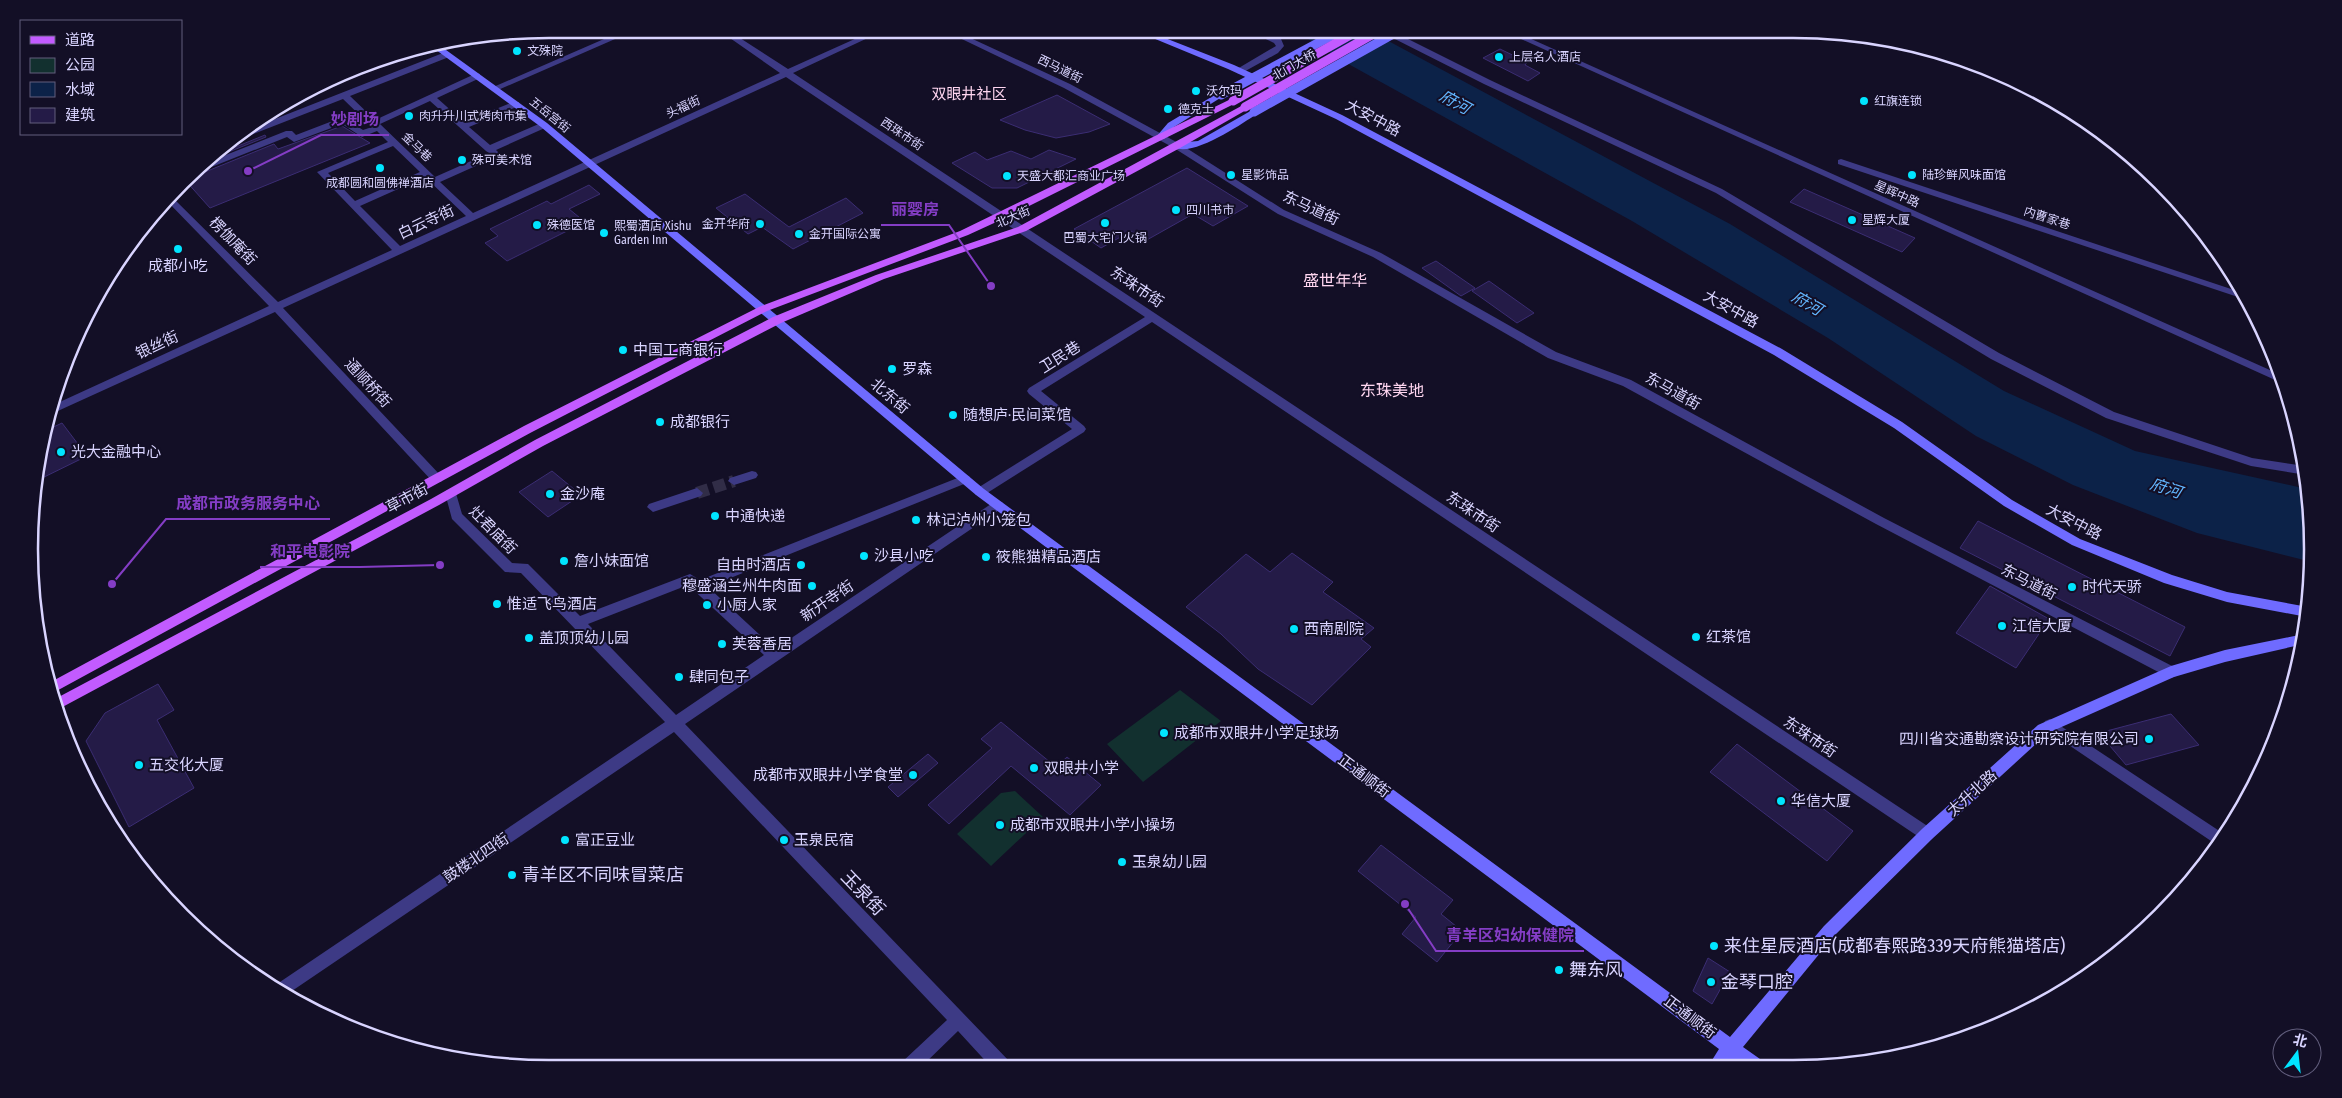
<svg xmlns="http://www.w3.org/2000/svg" width="2342" height="1098" viewBox="0 0 2342 1098" font-family="'Fira Sans Condensed','Noto Sans SC',sans-serif">
	<rect width="100%" height="100%" fill="#130f26"/>
	<path fill="#12302f" d="M1180 690 1221 721 1143 782 1107 744Z
		M1015 791 1043 817 991 866 957 834 1001 793Z"/>
	<path fill="#0c2248" d="M1292 29H1366L1730 224 2004 391 2135 451 2307 489 2313 549 2312 562 2197 533 2073 485 1976 436 1828 338 1632 221 1352 66Z"/>
	<path fill="#241b47" stroke="#3b2d73" d="M1500 49 1527 62 1525 65 1540 73 1528 81 1483 58Z
		M1057 95 1110 124 1089 132 1056 138 1025 130 1000 120Z
		M342 126 370 143 210 208 185 180 193 173 200 174 274 144 278 149Z
		M265 135 266 137 206 161 211 157Z
		M1049 150 1076 159 1017 188H992L952 163 975 152 987 160 1011 151 1031 159Z
		M1187 168 1248 206 1213 226 1193 214 1145 241 1131 231 1101 248 1074 229Z
		M589 185 600 194 569 209 585 222 507 261 485 243 498 236 490 229 547 201 551 204Z
		M1804 189 1915 238 1902 252 1790 202Z
		M745 194 789 227 846 198 863 213 793 249 762 227 748 234 716 208Z
		M1436 261 1475 288 1461 296 1422 268Z
		M1489 281 1534 313 1517 323 1472 291Z
		M62 423 87 456 34 482 39 447 43 432Z
		M552 471 581 495 548 517 519 492Z
		M1978 521 2185 627 2170 656 1960 548Z
		M1292 553 1333 582 1323 592 1374 628 1361 639 1371 647 1312 705 1258 669 1221 634 1186 607 1246 554 1270 572Z
		M1990 586 2049 619 2016 668 1956 633Z
		M158 684 174 710 157 720 194 788 129 827 86 741 105 713Z
		M2171 714 2199 745 2126 765 2099 733Z
		M1001 722 1056 767 1067 757 1101 785 1070 815 1011 766 949 824 928 805 992 748 981 739Z
		M1737 744 1853 831 1827 861 1710 772Z
		M928 754 938 763 898 797 888 787Z
		M1381 845 1453 900 1441 914 1462 931 1437 962 1402 934 1416 917 1358 871Z
		M1708 958 1730 972 1712 1004 1693 991Z"/>
	<g fill="none" stroke-linecap="round" stroke-linejoin="round">
		<path stroke="#312d47" stroke-width="12" stroke-dasharray="12 5.5" stroke-linecap="butt" d="M697 493 734 481"/>
		<path fill="#3d3a85" fill-rule="evenodd" d="M627 29H638L498 90 491 88Z
			M717 29H726L788 69 877 29H887L793 73 1932 829 1934 834 1932 839 1927 841 1922 839 1152 322 1041 391 1084 426 1086 429 1084 432 984 495H976L974 492 976 489 1072 429 1029 394 1027 391 1029 388 1145 317 786 77 283 308 441 476 443 479 441 482H433L275 312 49 415 51 406 269 306 165 199 170 195 278 302 392 250 317 172 388 142 377 131 362 137 342 124 294 142 287 137 199 172H194L203 164 286 131H292L296 135 343 117 363 130 372 127 343 99 230 143H225L234 135 443 53H449V57L350 96 375 120 477 73 480 74V78L437 98 464 122 513 102H519V106L469 127 490 145 541 123H547V127L496 150 500 154 498 156 440 182 473 213 780 73ZM430 101 486 151 489 153 435 177 380 124ZM393 146 420 172 355 201 328 173ZM425 177 466 216 400 246 360 206Z
			M941 29H951L1070 84 1180 144 1284 210 1381 253 1556 352 1631 380 1884 518 2176 668 2178 672 2176 676 2171 678 2166 676 1876 524 1623 386 1548 358 1373 257 1278 214 1174 148 1064 88Z
			M1245 29H1256L1281 39 1284 46 1278 53 1240 74 1237 73V69L1276 46 1274 43Z
			M1381 29H1388L1490 80 1722 189 1999 353 2114 412 2252 458 2305 466 2306 475 2251 466 2106 418 1991 359 1716 193 1484 84 1381 32Z
			M1499 29H1509L2281 375 2284 384Z
			M470 36H478L482 41 475 43Z
			M1841 159 2243 293 2247 300 1838 164V160Z
			M752 471 756 472 758 475 756 478 734 485 728 481 730 478Z
			M965 475 969 476 971 479 969 482 708 587 775 649 994 502H1002L1004 505 1002 508 685 724 1010 1062 1012 1068H992L958 1031 920 1068H900L902 1062 947 1020 674 732 286 995 271 988 665 722 521 573 505 572 452 519 445 493 447 490H455L462 514 512 563 528 564 580 616 690 574 700 580ZM688 585 764 655 676 715 588 624Z
			M697 488 703 493 701 496 653 512 647 507 649 504Z
			M2050 719 2224 834 2217 845 2045 729 2043 725 2045 721Z"/>
		<path fill="#6f6bff" fill-rule="evenodd" d="M1131 29H1142L1234 65 1342 115 1782 349 1902 422 2012 500 2080 539 2172 575 2227 592 2308 607 2307 617 2227 602 2164 583 2072 545 2004 506 1894 428 1774 355 1336 119 1228 69Z
			M435 42 547 123 984 489 1730 1037 1824 926 1922 829 2038 725 2171 666 2225 650 2304 634V644L2225 662 2174 677 2048 733 1932 839 1834 936 1743 1047 1760 1059 1762 1065H1740L1733 1059 1728 1065H1709L1719 1049 976 495 541 127 428 44Z
			M1218 93 1225 95 1174 127 1164 139H1158L1156 137 1168 123Z
			M1254 109 1257 110V114C1241 124 1190 160 1172 146L1177 143 1198 141Z"/>
		<path fill="#c25bff" fill-rule="evenodd" d="M1233 98 1236 99V103L1005 218 968 235 767 311 532 432 51 694 49 683 524 426 759 307 960 231Z
			M1245 104 1248 105V109L1180 148 1026 231 884 279 781 323 543 446 439 505 55 711 53 700 431 499 535 440 773 317 876 275 1018 227Z"/>
		<path stroke="#6f6bff" stroke-width="9" d="M1221 95 1344 29
			M1254 112 1402 29"/>
		<path stroke="#c25bff" stroke-width="9" d="M1233 101 1361 29
			M1245 107 1382 29"/>
	</g>
	<g fill="#00e5ff" stroke="#130f26" stroke-width="2">
		<circle cx="517" cy="51" r="5"/>
		<circle cx="1499" cy="57" r="5"/>
		<circle cx="1196" cy="91" r="5"/>
		<circle cx="1864" cy="101" r="5"/>
		<circle cx="1168" cy="109" r="5"/>
		<circle cx="409" cy="116" r="5"/>
		<circle cx="462" cy="160" r="5"/>
		<circle cx="380" cy="168" r="5"/>
		<circle cx="1231" cy="175" r="5"/>
		<circle cx="1912" cy="175" r="5"/>
		<circle cx="1007" cy="176" r="5"/>
		<circle cx="1176" cy="210" r="5"/>
		<circle cx="1852" cy="220" r="5"/>
		<circle cx="1105" cy="223" r="5"/>
		<circle cx="760" cy="224" r="5"/>
		<circle cx="537" cy="225" r="5"/>
		<circle cx="604" cy="233" r="5"/>
		<circle cx="799" cy="234" r="5"/>
		<circle cx="178" cy="249" r="5"/>
		<circle cx="623" cy="350" r="5"/>
		<circle cx="892" cy="369" r="5"/>
		<circle cx="953" cy="415" r="5"/>
		<circle cx="660" cy="422" r="5"/>
		<circle cx="61" cy="452" r="5"/>
		<circle cx="550" cy="494" r="5"/>
		<circle cx="715" cy="516" r="5"/>
		<circle cx="916" cy="520" r="5"/>
		<circle cx="864" cy="556" r="5"/>
		<circle cx="986" cy="557" r="5"/>
		<circle cx="564" cy="561" r="5"/>
		<circle cx="801" cy="565" r="5"/>
		<circle cx="812" cy="586" r="5"/>
		<circle cx="2072" cy="587" r="5"/>
		<circle cx="497" cy="604" r="5"/>
		<circle cx="707" cy="605" r="5"/>
		<circle cx="2002" cy="626" r="5"/>
		<circle cx="1294" cy="629" r="5"/>
		<circle cx="1696" cy="637" r="5"/>
		<circle cx="529" cy="638" r="5"/>
		<circle cx="722" cy="644" r="5"/>
		<circle cx="679" cy="677" r="5"/>
		<circle cx="1164" cy="733" r="5"/>
		<circle cx="2149" cy="739" r="5"/>
		<circle cx="139" cy="765" r="5"/>
		<circle cx="1034" cy="768" r="5"/>
		<circle cx="913" cy="775" r="5"/>
		<circle cx="1781" cy="801" r="5"/>
		<circle cx="1000" cy="825" r="5"/>
		<circle cx="565" cy="840" r="5"/>
		<circle cx="784" cy="840" r="5"/>
		<circle cx="1122" cy="862" r="5"/>
		<circle cx="512" cy="875" r="5"/>
		<circle cx="1714" cy="946" r="5"/>
		<circle cx="1559" cy="970" r="5"/>
		<circle cx="1711" cy="982" r="5"/>
	</g>
	<g text-anchor="middle" dominant-baseline="central" stroke-width="4" stroke-linejoin="round" paint-order="stroke">
		<g font-size="12" fill="#d9d4ff" stroke="#130f26" text-anchor="start">
			<text x="527" y="51">文殊院</text>
			<text x="1509" y="57">上层名人酒店</text>
			<text x="1206" y="91">沃尔玛</text>
			<text x="1874" y="101">红旗连锁</text>
			<text x="1178" y="109">德克士</text>
			<text x="419" y="116">肉升升川式烤肉市集</text>
			<text x="472" y="160">殊可美术馆</text>
			<text x="1241" y="175">星影饰品</text>
			<text x="1922" y="175">陆珍鲜风味面馆</text>
			<text x="1017" y="176">天盛大都汇商业广场</text>
			<text x="380" y="183" text-anchor="middle">成都圆和圆佛禅酒店</text>
			<text x="1186" y="210">四川书市</text>
			<text x="1862" y="220">星辉大厦</text>
			<text x="750" y="224" text-anchor="end">金开华府</text>
			<text x="547" y="225">殊德医馆</text>
			<text x="614" y="226">熙蜀酒店 Xishu<tspan x="614" dy="14">Garden Inn</tspan></text>
			<text x="809" y="234">金开国际公寓</text>
			<text x="1105" y="238" text-anchor="middle">巴蜀大宅门火锅</text>
		</g>
		<g font-size="12" fill="#d9d4ff" stroke="#130f26">
			<text transform="translate(1294 65) rotate(-30)">北门大桥</text>
			<text transform="translate(1060 69) rotate(26)">西马道街</text>
			<text transform="translate(683 107) rotate(-25)">头福街</text>
			<text transform="translate(550 115) rotate(39)">五岳宫街</text>
			<text transform="translate(902 134) rotate(34)">西珠市街</text>
			<text transform="translate(417 147) rotate(44)">金马巷</text>
			<text transform="translate(1897 194) rotate(24)">星辉中路</text>
			<text transform="translate(1013 217) rotate(-23)">北大街</text>
			<text transform="translate(2047 218) rotate(18)">内曹家巷</text>
		</g>
		<g font-size="15" fill="#ffd6f0" stroke="#130f26">
			<text x="969" y="94">双眼井社区</text>
		</g>
		<g font-size="15" fill="#d9d4ff" stroke="#130f26">
			<text transform="translate(1373 118) rotate(28)">大安中路</text>
			<text transform="translate(1311 208) rotate(25)">东马道街</text>
			<text transform="translate(426 222) rotate(-25)">白云寺街</text>
			<text transform="translate(233 241) rotate(46)">楞伽庵街</text>
			<text transform="translate(1137 287) rotate(34)">东珠市街</text>
			<text transform="translate(1731 309) rotate(29)">大安中路</text>
			<text transform="translate(157 345) rotate(-25)">银丝街</text>
			<text transform="translate(1060 357) rotate(-32)">卫民巷</text>
			<text transform="translate(368 383) rotate(47)">通顺桥街</text>
			<text transform="translate(1673 391) rotate(29)">东马道街</text>
			<text transform="translate(890 396) rotate(40)">北东街</text>
			<text transform="translate(407 498) rotate(-28)">草市街</text>
			<text transform="translate(1473 512) rotate(34)">东珠市街</text>
			<text transform="translate(2074 522) rotate(27)">大安中路</text>
			<text transform="translate(493 530) rotate(45)">灶君庙街</text>
			<text transform="translate(2029 582) rotate(27)">东马道街</text>
			<text transform="translate(827 601) rotate(-34)">新开寺街</text>
			<text transform="translate(1810 737) rotate(34)">东珠市街</text>
			<text transform="translate(1364 776) rotate(37)">正通顺街</text>
			<text transform="translate(1972 793) rotate(-42)">太升北路</text>
			<text transform="translate(476 858) rotate(-34)">鼓楼北四街</text>
			<text transform="translate(1690 1017) rotate(37)">正通顺街</text>
		</g>
		<g font-size="15" fill="#d9d4ff" stroke="#130f26" text-anchor="start">
			<text x="178" y="266" text-anchor="middle">成都小吃</text>
			<text x="633" y="350">中国工商银行</text>
			<text x="902" y="369">罗森</text>
			<text x="963" y="415">随想庐·民间菜馆</text>
			<text x="670" y="422">成都银行</text>
			<text x="71" y="452">光大金融中心</text>
			<text x="560" y="494">金沙庵</text>
			<text x="725" y="516">中通快递</text>
			<text x="926" y="520">林记泸州小笼包</text>
			<text x="874" y="556">沙县小吃</text>
			<text x="996" y="557">筱熊猫精品酒店</text>
			<text x="574" y="561">詹小妹面馆</text>
			<text x="791" y="565" text-anchor="end">自由时酒店</text>
			<text x="802" y="586" text-anchor="end">穆盛涵兰州牛肉面</text>
			<text x="2082" y="587">时代天骄</text>
			<text x="507" y="604">惟适飞鸟酒店</text>
			<text x="717" y="605">小厨人家</text>
			<text x="2012" y="626">江信大厦</text>
			<text x="1304" y="629">西南剧院</text>
			<text x="1706" y="637">红茶馆</text>
			<text x="539" y="638">盖顶顶幼儿园</text>
			<text x="732" y="644">芙蓉香居</text>
			<text x="689" y="677">肆同包子</text>
			<text x="1174" y="733">成都市双眼井小学足球场</text>
			<text x="2139" y="739" text-anchor="end">四川省交通勘察设计研究院有限公司</text>
			<text x="149" y="765">五交化大厦</text>
			<text x="1044" y="768">双眼井小学</text>
			<text x="903" y="775" text-anchor="end">成都市双眼井小学食堂</text>
			<text x="1791" y="801">华信大厦</text>
			<text x="1010" y="825">成都市双眼井小学小操场</text>
			<text x="575" y="840">富正豆业</text>
			<text x="794" y="840">玉泉民宿</text>
			<text x="1132" y="862">玉泉幼儿园</text>
		</g>
		<g font-size="16" font-style="italic" fill="#62b6ff" stroke="#130f26">
			<text transform="translate(1455 102) rotate(29)">府河</text>
			<text transform="translate(1807 303) rotate(30)">府河</text>
			<text transform="translate(2166 488) rotate(18)">府河</text>
		</g>
		<g font-size="16" fill="#ffd6f0" stroke="#130f26">
			<text x="1335" y="280">盛世年华</text>
			<text x="1392" y="390">东珠美地</text>
		</g>
		<g font-size="18" fill="#d9d4ff" stroke="#130f26" text-anchor="start">
			<text x="522" y="875">青羊区不同味冒菜店</text>
			<text x="1724" y="946">来住星辰酒店(成都春熙路339天府熊猫塔店)</text>
			<text x="1569" y="970">舞东风</text>
			<text x="1721" y="982">金琴口腔</text>
		</g>
		<g font-size="18" fill="#d9d4ff" stroke="#130f26">
			<text transform="translate(863 893) rotate(46)">玉泉街</text>
		</g>
	</g>
	<path d="M0 0H2342V1098H0ZM549 38H1793A511 511 0 0 1 2304 549V549A511 511 0 0 1 1793 1060H549A511 511 0 0 1 38 549V549A511 511 0 0 1 549 38Z" fill="#130f26" fill-rule="evenodd"/>
	<path fill="none" stroke="#d9d4ff" stroke-width="2.5" d="M549 38H1793A511 511 0 0 1 2304 549V549A511 511 0 0 1 1793 1060H549A511 511 0 0 1 38 549V549A511 511 0 0 1 549 38Z"/>
	<path fill="none" stroke="#843dc5" stroke-width="2" d="M248 171L321 135H389M991 286L949 225H881M112 584L166 519H330M440 565L360 567H260M1405 904L1436 951H1584"/>
	<g fill="#843dc5" stroke="#130f26" stroke-width="2">
		<circle cx="248" cy="171" r="5"/>
		<circle cx="991" cy="286" r="5"/>
		<circle cx="112" cy="584" r="5"/>
		<circle cx="440" cy="565" r="5"/>
		<circle cx="1405" cy="904" r="5"/>
	</g>
	<g font-size="16" text-anchor="middle" font-weight="bold" fill="#843dc5" stroke="#130f26" stroke-width="4" stroke-linejoin="round" paint-order="stroke">
		<text x="355" y="125">妙剧场</text>
		<text x="915" y="215">丽婴房</text>
		<text x="248" y="509">成都市政务服务中心</text>
		<text x="310" y="557">和平电影院</text>
		<text x="1510" y="941">青羊区妇幼保健院</text>
	</g>
	<rect x="20" y="20" width="162" height="115" fill="#130f26" stroke="#625e7d"/>
	<rect x="30" y="36" width="25" height="8" fill="#c25bff" stroke="#625e7d"/>
	<text x="65" y="45" font-size="15" fill="#d9d4ff">道路</text>
	<rect x="30" y="58" width="25" height="15" fill="#12302f" stroke="#625e7d"/>
	<text x="65" y="70" font-size="15" fill="#d9d4ff">公园</text>
	<rect x="30" y="82" width="25" height="15" fill="#0c2248" stroke="#625e7d"/>
	<text x="65" y="95" font-size="15" fill="#d9d4ff">水域</text>
	<rect x="30" y="108" width="25" height="15" fill="#241b47" stroke="#625e7d"/>
	<text x="65" y="120" font-size="15" fill="#d9d4ff">建筑</text>
	<g transform="translate(2297 1053) rotate(15)"><circle r="24" fill="#130f26" stroke="#625e7d"/>
	<path d="M0-4L9 19L0 12L-9 19Z" fill="#00e5ff"/>
	<text y="-8" font-size="14" font-weight="bold" text-anchor="middle" fill="#d9d4ff">北</text>
	</g>
</svg>
